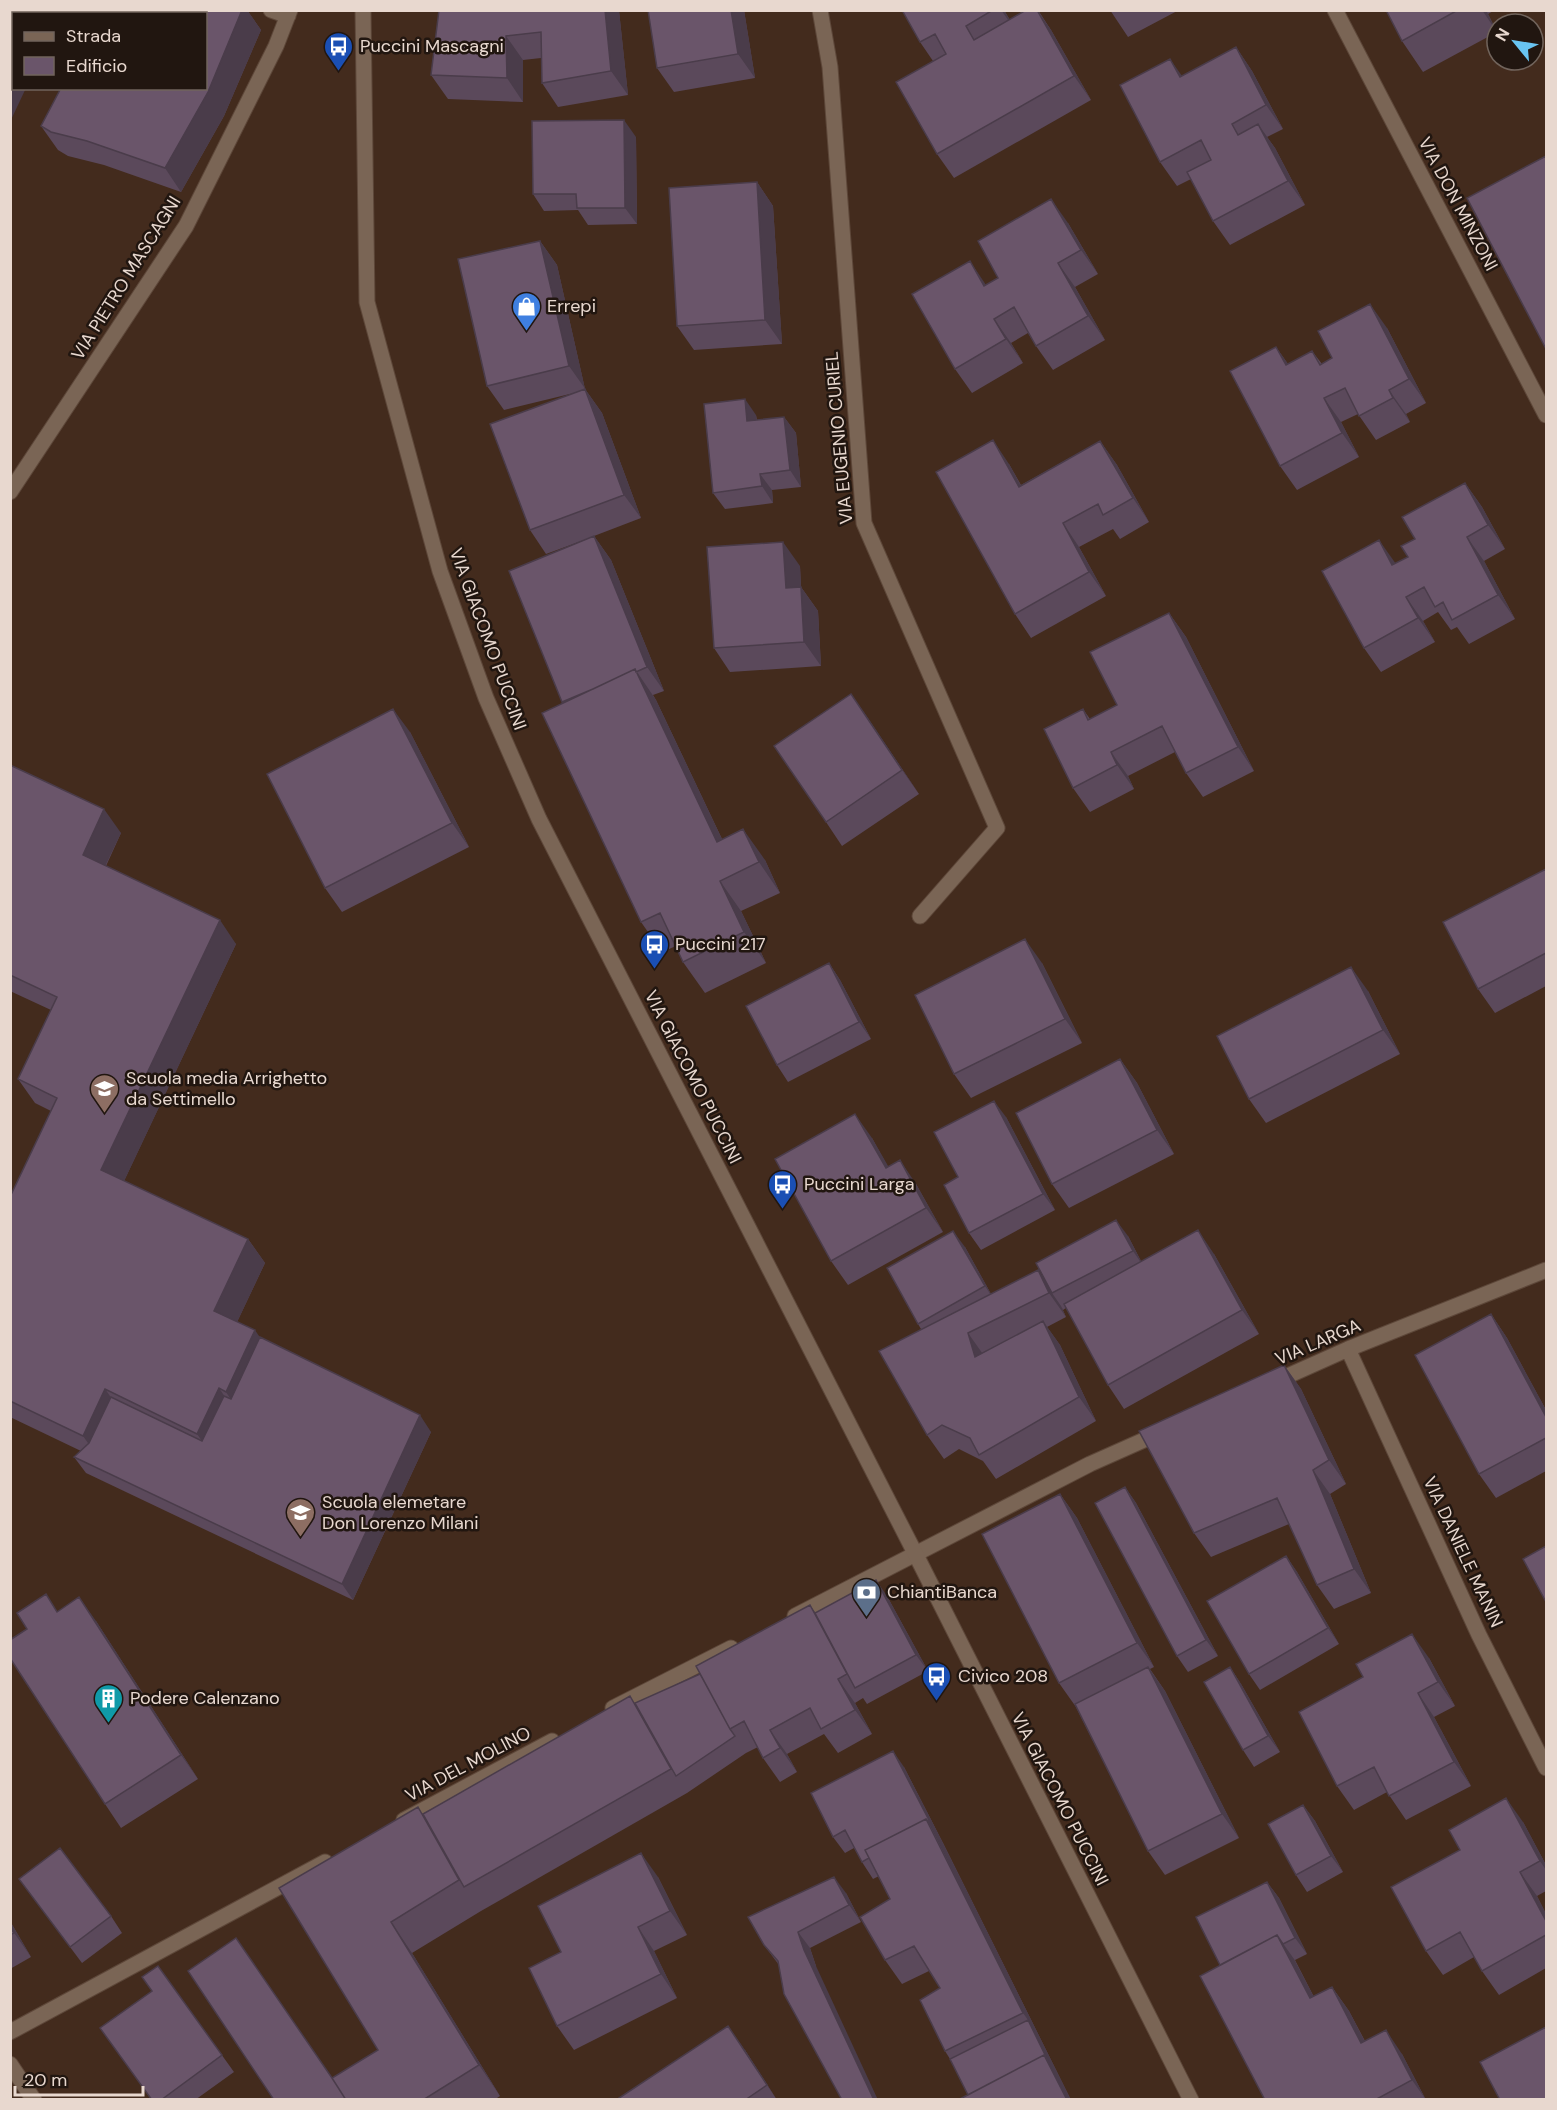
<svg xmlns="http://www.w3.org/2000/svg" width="1557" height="2110" viewBox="0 0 1557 2110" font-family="'DM Sans',sans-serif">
	<rect width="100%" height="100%" fill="#432b1d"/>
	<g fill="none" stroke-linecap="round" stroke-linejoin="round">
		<defs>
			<path id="minor" d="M271 10 288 16
				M820 10 830 67 864 523 997 828 920 916
				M1335 10 1546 415
				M10 492 186 226 276 46 290 10
				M1348 1349 1479 1635 1546 1768
				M1272 1383 1348 1349 1546 1270
				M795 1616 1090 1464 1162 1432
				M613 1708 731 1648
				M404 1820 552 1741
				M10 2032 325 1862
				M10 2064 34 2100"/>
			<path id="tertiary" d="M363 10 367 302 440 571 486 698 539 819 916 1555 1191 2100"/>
		</defs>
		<use href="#minor" stroke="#5d4739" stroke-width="17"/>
		<use href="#tertiary" stroke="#5d4739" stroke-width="17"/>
		<use href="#minor" stroke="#7a6555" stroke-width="15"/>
		<use href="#tertiary" stroke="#7a6555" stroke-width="15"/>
	</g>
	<path fill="#5b495b" d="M74 10H247L261 30 224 116 181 192 104 165 68 156 58 150 41 126 206 88Z
		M439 10 619 11 628 95 558 107 542 83 541 58 523 60V102L448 99 431 75Z
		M648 10H744L755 78 674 92 657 68Z
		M902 10H1004L1010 20 1026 10H1038L1051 30 1091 100 954 178 937 154 933 61 920 42Z
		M1110 10H1179L1128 37Z
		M1386 10H1495L1488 14 1497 32 1423 72 1402 41Z
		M1236 47 1252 71 1283 129 1267 137 1275 148 1305 205 1230 245 1213 221 1191 179 1177 186 1160 162 1182 76Z
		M636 137 637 224 588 225 578 210 544 211 533 194Z
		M757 182 773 206 782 344 694 350 677 326Z
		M1068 223 1098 274 1075 287 1105 340 1053 370 1036 346 1028 333 1011 343 1023 363 972 393 955 369 986 285 998 278Z
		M540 241 557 265 585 389 602 413 641 518 594 536 611 560 664 691 653 695 656 700 722 839 765 860 780 893 741 911 766 963 705 993 683 962 676 946 662 952 641 922 562 702 587 539 546 554 530 530 574 393 504 410 487 386Z
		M1387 328 1426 403 1406 414 1410 422 1376 440 1358 414 1341 422 1359 457 1297 490 1280 466 1276 347 1288 364 1312 351 1322 364Z
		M756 415 757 420 784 417 796 433 801 487 772 490 773 503 725 509 713 493Z
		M1100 441 1117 465 1149 522 1120 539 1113 529 1079 547 1106 596 1031 638 1015 614 1009 464 1021 485Z
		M1465 483 1482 507 1505 549 1484 561 1515 619 1469 644 1457 627 1451 630 1438 612 1423 621 1435 642 1381 672 1364 648 1395 564 1408 557 1415 539Z
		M800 566 801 587 818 611 821 666 730 672 714 648Z
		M1169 613 1186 637 1254 771 1203 797 1186 773 1175 752 1128 776 1134 789 1090 812 1073 788 1083 709 1090 719 1117 705Z
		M851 694 919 794 842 846 826 822Z
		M410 732 469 847 342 912 325 888Z
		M10 765 121 833 106 866 236 944 124 1181 248 1239 265 1263 237 1322 260 1337 431 1432 353 1600 86 1473 74 1457 81 1451 10 1417V1197L51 1111 35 1103 18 1079 51 1010 10 991Z
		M1546 869V986L1495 1013 1478 989Z
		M829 963 840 980 871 1039 788 1082 777 1065Z
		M1042 963 1082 1043 971 1098 954 1074Z
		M1368 991 1400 1054 1266 1123 1249 1099Z
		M1120 1059 1137 1083 1174 1154 1069 1208 1052 1184Z
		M1006 1117 1055 1210 981 1250 969 1233Z
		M872 1138 888 1167 916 1184 943 1232 848 1285 831 1261Z
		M1128 1236 1141 1261 1214 1254 1259 1334 1124 1409 1108 1385 1066 1308 1063 1310 1061 1306 1066 1317 1047 1327 1060 1345 1096 1421 996 1479 983 1461 959 1449 944 1459 927 1435 921 1329 918 1324 965 1247 991 1294 1038 1270 1044 1279Z
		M1491 1314 1507 1338 1546 1410V1471L1496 1498 1479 1474Z
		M1284 1365 1301 1389 1346 1484 1330 1494 1371 1593 1334 1609 1317 1585 1289 1524 1211 1557 1194 1533Z
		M1125 1487 1136 1503 1218 1656 1188 1672 1177 1656Z
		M1060 1494 1077 1518 1154 1667 1150 1669 1165 1691 1239 1838 1165 1875 1148 1851 1076 1707 1059 1683Z
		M1286 1556 1297 1572 1339 1644 1260 1690 1249 1674Z
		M887 1596 928 1671 867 1704 863 1698 855 1703 872 1734 838 1753 824 1734 787 1754 797 1772 780 1782 763 1758 758 1747 746 1753 687 1793 481 1911 412 1953 500 2096 494 2100H274L333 2078 378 2050 279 1888 635 1703 700 1674 815 1613Z
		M57 1611 96 1621 198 1779 121 1828 105 1804Z
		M1429 1658 1455 1706 1434 1717 1471 1786 1406 1820 1387 1792 1354 1810 1337 1786Z
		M1230 1667 1241 1684 1280 1752 1254 1767 1243 1750Z
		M904 1767 943 1843 1071 2100H958L968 2095 950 2059 945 2051 940 1988 929 1971 902 1984 885 1960 890 1899 879 1876 873 1879 862 1862 854 1848 845 1853 833 1837Z
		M1303 1805 1315 1821 1343 1872 1307 1892 1296 1875Z
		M1523 1822 1546 1865V1891L1537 1896 1546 1914V1968L1499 1995 1482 1971 1474 1957 1443 1975 1426 1951Z
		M658 1877 687 1935 654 1951 677 1998 574 2050 557 2026 561 1952Z
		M19 1879 111 1916 122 1933 82 1963Z
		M1267 1882 1279 1898 1307 1954 1295 1960 1314 1997 1332 1987 1349 2011 1365 2041 1402 2054 1426 2100H1265Z
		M846 1893 861 1922 810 1948 816 1966 779 1965 764 1945Z
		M10 1921 31 1957 10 1969Z
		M158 1966 234 2072 195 2100H152Z
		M745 2050 777 2100H616Z"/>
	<path fill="#4a3c4a" d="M44 10H63L62 14H43Z
		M242 10H247L261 30 224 116 181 192 165 168Z
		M605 10H619L628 95 611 71Z
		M731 10H744L755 78 738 54Z
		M1001 10H1004L1016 31Z
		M1037 10 1051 30 1091 100 1074 76Z
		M1482 10H1486L1497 32Z
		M506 36 523 60V102L507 78Z
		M1236 47 1252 71 1283 129 1266 105Z
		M1170 59 1187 83 1180 77Z
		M14 75V88H26L10 122V81Z
		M624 120 636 137 637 224 625 208Z
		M1258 124 1275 148 1305 205 1288 181Z
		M757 182 773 206 782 344 765 320Z
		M1051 199 1068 223 1098 274 1081 250Z
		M540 241 557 265 585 389 602 413 641 518 624 495 586 390 569 366Z
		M970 261 986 285 984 286Z
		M1058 263 1075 287 1105 340 1088 316Z
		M1370 304 1387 328 1426 403 1409 379Z
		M994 319 1011 343 1023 363 1006 339Z
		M1276 347 1293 371 1286 365Z
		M1389 390 1406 414 1410 422 1393 398Z
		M1324 398 1341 422 1359 457 1342 433Z
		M745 399 756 415 759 438 747 421Z
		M784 417 796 433 801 487 790 470Z
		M993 440 1009 464 1035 511 1019 487Z
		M1100 441 1117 465 1149 522 1133 498Z
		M760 474 772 490 773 503 762 486Z
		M1465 483 1482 507 1505 549 1488 525Z
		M1063 523 1079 547 1106 596 1089 572Z
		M594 536 611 560 664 691 647 667Z
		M1467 537 1484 561 1515 619 1498 595Z
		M1379 540 1396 564 1392 565Z
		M783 542 800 566 801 587 818 611 821 666 804 642 786 588Z
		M1406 597 1423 621 1435 642 1418 618Z
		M1169 613 1186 637 1254 771 1238 747Z
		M635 669 656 700 738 873 717 842Z
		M851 694 868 718 919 794 902 770Z
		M393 709 410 732 469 847 452 823Z
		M1111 752 1128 776 1134 789 1117 765Z
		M104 809 121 833 99 879 83 855Z
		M743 829 765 860 780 893 759 862Z
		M720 881 741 911 766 963 744 932Z
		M220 920 236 944 118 1194 101 1170Z
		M1025 939 1042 963 1082 1043 1065 1019Z
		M829 963 840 980 871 1039 859 1022Z
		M1351 967 1368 991 1400 1054 1383 1030Z
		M1120 1059 1137 1083 1174 1154 1157 1130Z
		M994 1101 1006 1117 1055 1210 1043 1194Z
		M855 1114 872 1138 903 1192 886 1168Z
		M900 1160 916 1184 943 1232 926 1208Z
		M1116 1220 1128 1236 1144 1267 1133 1251Z
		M1198 1230 1214 1254 1259 1334 1242 1310Z
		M953 1231 965 1247 996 1303 985 1286Z
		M248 1239 265 1263 231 1335 214 1311Z
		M1038 1270 1054 1292 1052 1293 1061 1306 1066 1317 1049 1293Z
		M1491 1314 1507 1338 1546 1410V1417Z
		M1043 1321 1060 1345 1096 1421 1079 1397Z
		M255 1330 271 1354 242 1416 226 1392Z
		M968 1333 985 1357H975Z
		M1284 1365 1301 1389 1346 1484 1329 1460Z
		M219 1388 235 1412 214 1458 197 1434Z
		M105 1389 122 1413 100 1460 83 1436Z
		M420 1415 431 1432 353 1600 342 1584Z
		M1313 1470 1330 1494 1371 1593 1354 1569Z
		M1125 1487 1136 1503 1218 1656 1206 1640Z
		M1060 1494 1077 1518 1154 1667 1137 1643Z
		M1286 1556 1297 1572 1339 1644 1328 1628Z
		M876 1580 887 1596 928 1671 916 1655Z
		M79 1597 96 1621 198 1779 181 1755Z
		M810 1605 827 1629 856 1687 847 1674Z
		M1412 1634 1429 1658 1455 1706 1438 1682Z
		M1148 1667 1165 1691 1239 1838 1222 1814Z
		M1230 1667 1241 1684 1280 1752 1268 1736Z
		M838 1679 855 1703 872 1734 855 1710Z
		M1418 1693 1434 1717 1471 1786 1454 1762Z
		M770 1730 787 1754 797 1772 780 1748Z
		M893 1751 904 1767 943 1843 1071 2100H1067L1044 2055 1028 2020 1023 2013Z
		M1506 1798 1523 1822 1546 1865V1870L1540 1861Z
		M1303 1805 1315 1821 1343 1872 1331 1856Z
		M641 1853 658 1877 687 1935 670 1911Z
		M1520 1872 1537 1896 1546 1914V1921Z
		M834 1877 846 1893 861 1922 849 1905Z
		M1267 1882 1279 1898 1307 1954 1295 1938Z
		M10 1921 31 1957 10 1927Z
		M391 1922 412 1953 500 2096 479 2065Z
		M638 1927 654 1951 677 1998 661 1974Z
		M798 1932 810 1948 816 1966 878 2100H874L804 1950Z
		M1277 1935 1294 1959 1327 2022 1310 1998Z
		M1332 1987 1349 2011 1378 2067 1361 2043Z
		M728 2026 745 2050 777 2100 767 2085Z
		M1386 2030 1402 2054 1426 2100 1412 2080Z"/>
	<path fill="#6a556a" stroke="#4a3c4a" stroke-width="1.5" d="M10 10H44L43 14H14V75L10 82Z
		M74 10H144L143 14H73Z
		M144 10H242L208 92 165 168 87 141 51 132 41 126 61 88H206V14H143Z
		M439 10H605L611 71 542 83 541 32 506 36 507 78 431 75Z
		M648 10H731L738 54 657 68Z
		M902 10H993L966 26 974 40 1026 10H1037L1074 76 937 154 896 82 946 54 935 34 920 42Z
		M1386 10H1458L1402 41Z
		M1236 47 1266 105 1232 124 1238 135 1258 124 1288 181 1213 221 1187 172 1211 160 1201 140 1160 162 1120 85 1170 59 1180 77Z
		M624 120 625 208H577L576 194H533L532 121Z
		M1546 156V349L1467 198Z
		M757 182 765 320 677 326 669 188Z
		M1051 199 1081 250 1058 263 1088 316 1036 346 1014 307 994 319 1006 339 955 369 912 294 970 261 984 286 998 278 978 241Z
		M540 241 569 366 487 386 458 259Z
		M1370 304 1409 379 1389 390 1393 398 1359 416 1345 388 1324 398 1342 433 1280 466 1230 371 1276 347 1286 365 1312 351 1320 365 1332 358 1318 331Z
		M585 389 624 495 530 530 490 424Z
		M745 399 747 421 784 417 790 470 760 474 762 486 713 493 704 404Z
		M993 440 1019 487 1100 441 1133 498 1103 515 1098 504 1063 523 1089 572 1015 614 936 472Z
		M1465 483 1488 525 1467 537 1498 595 1452 620 1443 602 1435 607 1424 587 1406 597 1418 618 1364 648 1322 571 1379 540 1392 565 1408 557 1401 546 1415 539 1402 517Z
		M594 536 647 667 636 672 635 669 593 689 562 702 509 571Z
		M783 542 786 588 801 587 804 642 714 648 707 547Z
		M1169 613 1238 747 1186 773 1162 726 1111 752 1117 765 1073 788 1044 729 1083 709 1088 720 1117 705 1090 652Z
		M635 669 717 842 743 829 759 862 720 881 744 932 683 962 660 913 641 922 542 713Z
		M851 694 902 770 826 822 774 746Z
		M393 709 452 823 325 888 267 774Z
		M10 765 104 809 83 855 220 920 101 1170 248 1239 214 1311 255 1330 226 1392 219 1388 197 1434 105 1389 83 1436 10 1401V1197L57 1098 18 1079 57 997 10 975Z
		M1546 869V953L1478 989 1443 922Z
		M1025 939 1065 1019 954 1074 915 995Z
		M829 963 859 1022 777 1065 746 1006Z
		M1351 967 1383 1030 1249 1099 1217 1036Z
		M1120 1059 1157 1130 1052 1184 1016 1113Z
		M994 1101 1043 1194 969 1233 944 1185 958 1177 934 1132Z
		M855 1114 886 1168 900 1160 926 1208 831 1261 775 1159Z
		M1116 1220 1133 1251 1052 1293 1036 1263Z
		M1198 1230 1242 1310 1108 1385 1064 1304Z
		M953 1231 985 1286 918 1324 887 1268Z
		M1038 1270 1049 1293 968 1333 975 1357 1043 1321 1079 1397 979 1455 970 1438 942 1425 927 1435 879 1351Z
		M1491 1314 1546 1417V1438L1479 1474 1415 1355Z
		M260 1337 420 1415 342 1584 74 1457 89 1443 111 1397 202 1441 224 1396 231 1399Z
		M1284 1365 1329 1460 1313 1470 1354 1569 1317 1585 1277 1498 1194 1533 1139 1431Z
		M1125 1487 1206 1640 1177 1656 1095 1503Z
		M1060 1494 1137 1643 1059 1683 982 1534Z
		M1546 1546V1602L1523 1559Z
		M1286 1556 1328 1628 1249 1674 1207 1601Z
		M876 1580 916 1655 855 1688 815 1613Z
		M46 1594 57 1612 79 1597 181 1755 105 1804 10 1658V1640L27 1629 17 1613Z
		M810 1605 847 1674 838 1679 855 1710 821 1729 810 1708 770 1730 780 1748 763 1758 744 1721 730 1729 696 1666Z
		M1412 1634 1438 1682 1418 1693 1454 1762 1389 1796 1374 1767 1337 1786 1299 1712 1363 1677 1356 1664Z
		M1148 1667 1222 1814 1148 1851 1075 1704Z
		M1230 1667 1268 1736 1243 1750 1204 1682Z
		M700 1674 730 1729 735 1736 676 1776 635 1703Z
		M630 1696 671 1769 464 1887 423 1814Z
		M893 1751 932 1826 926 1819 865 1850 869 1858 862 1862 845 1830 833 1837 811 1793Z
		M1506 1798 1540 1861 1520 1872 1546 1921V1935L1482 1971 1460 1932 1426 1951 1391 1887 1460 1850 1449 1830Z
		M1303 1805 1331 1856 1296 1875 1268 1824Z
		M418 1807 459 1880 391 1922 479 2065 423 2100H346L332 2078 378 2050 279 1888Z
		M926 1819 1023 2013 945 2051 920 2000 940 1988 914 1946 885 1960 860 1917 890 1899 865 1850Z
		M60 1848 111 1916 70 1947 19 1879Z
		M641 1853 670 1911 638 1927 661 1974 557 2026 529 1968 561 1952 538 1906Z
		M834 1877 849 1905 798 1932 804 1950 874 2100H842L784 1994 778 1961 764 1945 748 1917Z
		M1267 1882 1295 1938 1283 1944 1277 1935 1220 1965 1196 1917Z
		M10 1927 14 1933 10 1935Z
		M1277 1935 1310 1998 1332 1987 1361 2043 1386 2030 1412 2080 1375 2100H1265L1200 1976Z
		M236 1938 332 2078 346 2100H274L188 1971Z
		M158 1966 222 2055 161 2100H152L100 2028 152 1991 142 1977Z
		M1028 2020 1049 2063 1044 2055 968 2095 950 2059Z
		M728 2026 767 2085 745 2100H616Z
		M1546 2027V2100H1500L1480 2062Z
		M1044 2055 1067 2100H958Z"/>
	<defs>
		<symbol id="bus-pin" viewBox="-11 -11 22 30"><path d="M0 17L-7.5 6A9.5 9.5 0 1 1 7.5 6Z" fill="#1a4fb4" stroke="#211610"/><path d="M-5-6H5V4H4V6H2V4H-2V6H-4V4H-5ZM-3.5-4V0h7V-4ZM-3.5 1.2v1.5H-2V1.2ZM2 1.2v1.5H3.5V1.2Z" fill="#fff"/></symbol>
		<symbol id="shop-pin" viewBox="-11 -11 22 30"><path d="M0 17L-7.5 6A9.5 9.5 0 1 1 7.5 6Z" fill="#3f7fe0" stroke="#211610"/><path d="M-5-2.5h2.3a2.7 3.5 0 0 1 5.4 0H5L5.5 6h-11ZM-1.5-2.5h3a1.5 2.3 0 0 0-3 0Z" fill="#fff"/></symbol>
		<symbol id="school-pin" viewBox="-11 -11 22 30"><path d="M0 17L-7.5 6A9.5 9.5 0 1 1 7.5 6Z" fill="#8d6e63" stroke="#211610"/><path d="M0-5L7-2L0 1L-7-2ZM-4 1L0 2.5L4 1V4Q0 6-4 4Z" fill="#fff"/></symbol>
		<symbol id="bank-pin" viewBox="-11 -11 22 30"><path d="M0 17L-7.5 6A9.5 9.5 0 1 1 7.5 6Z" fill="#5c6f8a" stroke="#211610"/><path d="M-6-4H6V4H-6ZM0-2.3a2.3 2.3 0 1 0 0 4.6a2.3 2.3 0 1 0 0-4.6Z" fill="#fff"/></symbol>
		<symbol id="building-pin" viewBox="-11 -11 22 30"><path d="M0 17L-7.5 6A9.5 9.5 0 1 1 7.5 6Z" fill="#0f9aa8" stroke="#211610"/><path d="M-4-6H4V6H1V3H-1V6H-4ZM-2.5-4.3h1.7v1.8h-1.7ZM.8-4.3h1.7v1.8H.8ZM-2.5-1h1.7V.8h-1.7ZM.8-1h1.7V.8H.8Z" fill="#fff"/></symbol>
	</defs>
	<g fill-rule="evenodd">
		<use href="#bus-pin" x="322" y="30" width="33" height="45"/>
		<use href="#shop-pin" x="510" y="290" width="33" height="45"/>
		<use href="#bus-pin" x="638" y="928" width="33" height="45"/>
		<use href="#school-pin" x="88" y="1072" width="33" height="45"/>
		<use href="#bus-pin" x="766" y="1168" width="33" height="45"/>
		<use href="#school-pin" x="284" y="1496" width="33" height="45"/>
		<use href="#bank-pin" x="850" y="1576" width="33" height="45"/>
		<use href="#bus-pin" x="920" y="1660" width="33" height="45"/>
		<use href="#building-pin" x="92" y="1682" width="33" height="45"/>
	</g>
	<g text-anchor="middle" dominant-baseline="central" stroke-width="5" stroke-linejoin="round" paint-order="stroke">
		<g font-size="18" fill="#e8d8cf" stroke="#211610" text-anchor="start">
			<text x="360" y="46">Puccini Mascagni</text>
			<text x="547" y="306">Errepi</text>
			<text x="675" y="944">Puccini 217</text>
			<text x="126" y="1078">Scuola media Arrighetto<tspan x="126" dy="21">da Settimello</tspan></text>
			<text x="804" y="1184">Puccini Larga</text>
			<text x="322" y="1502">Scuola elemetare<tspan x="322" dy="21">Don Lorenzo Milani</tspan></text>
			<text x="887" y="1592">ChiantiBanca</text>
			<text x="958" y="1676">Civico 208</text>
			<text x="130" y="1698">Podere Calenzano</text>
		</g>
		<g font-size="18" fill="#e8d8cf" stroke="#211610">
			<text transform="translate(1458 204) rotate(62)">VIA DON MINZONI</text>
			<text transform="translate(126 278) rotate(-58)">VIA PIETRO MASCAGNI</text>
			<text transform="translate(839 438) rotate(-95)">VIA EUGENIO CURIEL</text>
			<text transform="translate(488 639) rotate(70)">VIA GIACOMO PUCCINI</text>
			<text transform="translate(693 1077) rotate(63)">VIA GIACOMO PUCCINI</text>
			<text transform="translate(1318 1342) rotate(-23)">VIA LARGA</text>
			<text transform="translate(1463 1552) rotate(65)">VIA DANIELE MANIN</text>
			<text transform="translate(468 1764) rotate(-28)">VIA DEL MOLINO</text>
			<text transform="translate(1060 1799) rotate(63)">VIA GIACOMO PUCCINI</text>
		</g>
	</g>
	<rect width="1557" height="2110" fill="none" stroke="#e8d8cf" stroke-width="24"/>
	<rect x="12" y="12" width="195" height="78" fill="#211610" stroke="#71645c" stroke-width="1.5"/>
	<rect x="24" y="32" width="30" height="9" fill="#7a6555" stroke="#71645c" stroke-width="1.5"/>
	<text x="66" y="42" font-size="18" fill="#e8d8cf">Strada</text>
	<rect x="24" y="57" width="30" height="18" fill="#6a556a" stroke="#71645c" stroke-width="1.5"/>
	<text x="66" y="72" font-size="18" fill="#e8d8cf">Edificio</text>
	<g transform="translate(1515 42) rotate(300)"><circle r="28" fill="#211610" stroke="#71645c" stroke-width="1.5"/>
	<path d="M0-4.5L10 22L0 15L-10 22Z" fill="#69c4f1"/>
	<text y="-9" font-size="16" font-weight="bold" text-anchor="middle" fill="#e8d8cf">N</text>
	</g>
	<path d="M15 2086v9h128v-9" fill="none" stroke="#e8d8cf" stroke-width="3"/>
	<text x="24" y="2086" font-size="18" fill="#e8d8cf" stroke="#211610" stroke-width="4.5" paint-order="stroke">20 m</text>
</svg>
